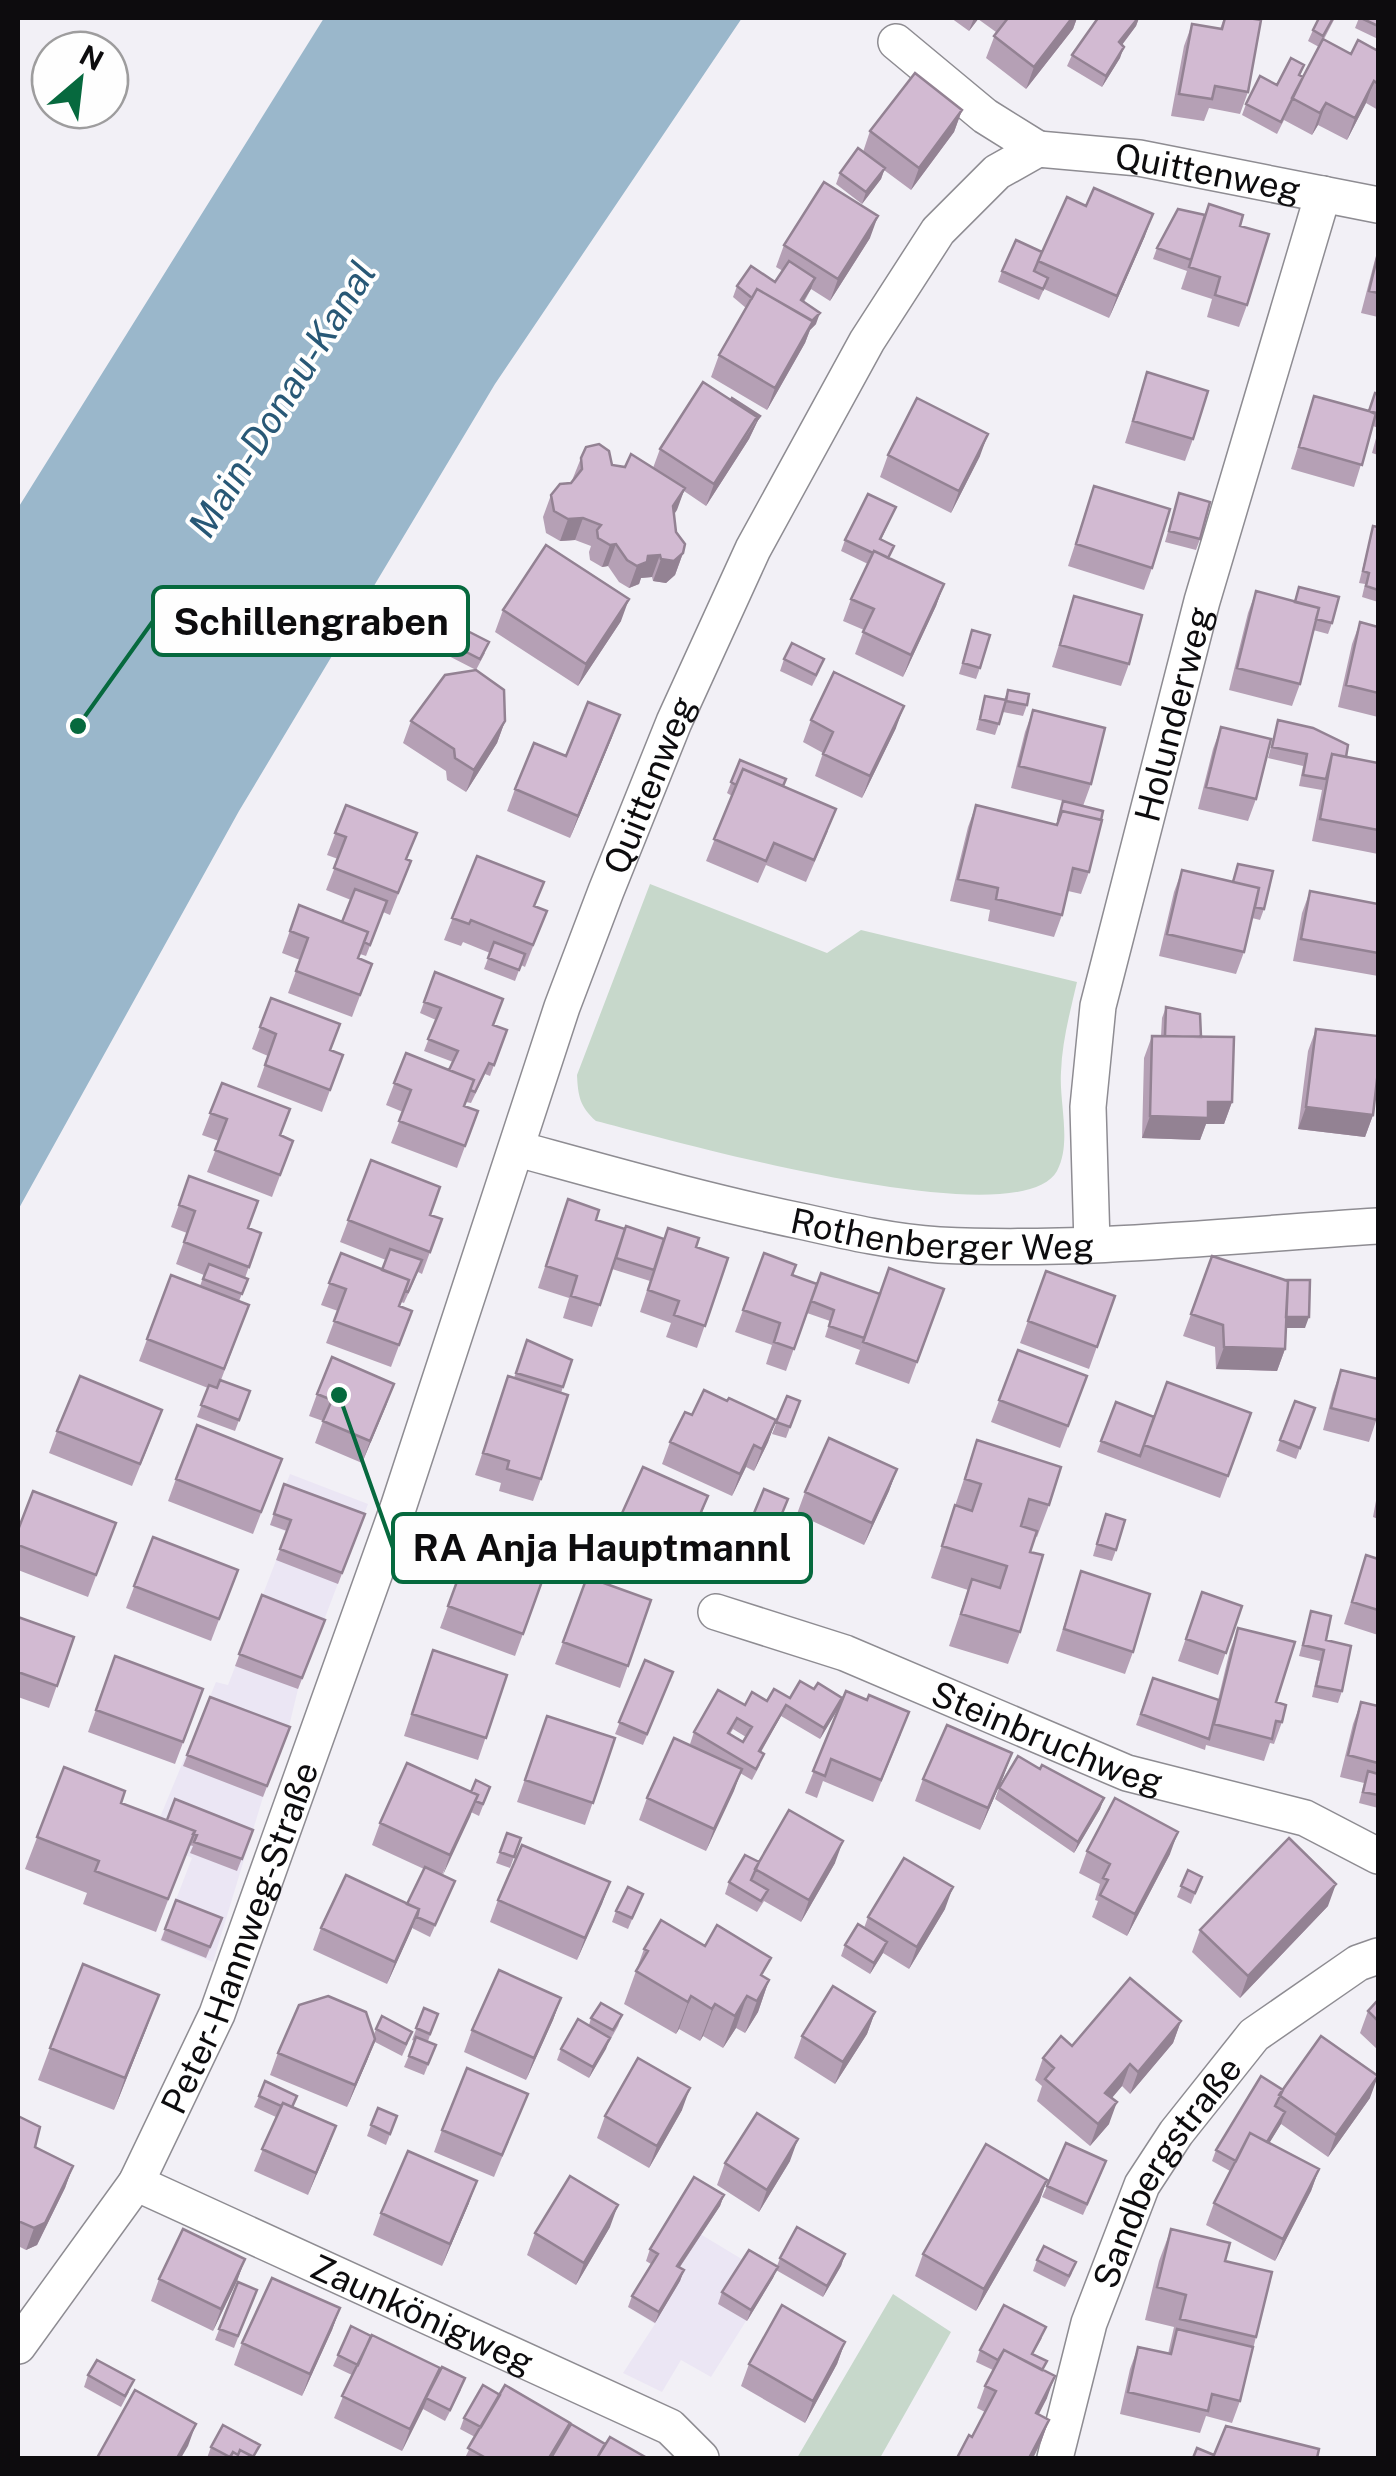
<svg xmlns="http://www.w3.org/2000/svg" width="1396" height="2476" viewBox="0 0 1396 2476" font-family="'Public Sans',sans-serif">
	<rect width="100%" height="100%" fill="#f2f0f6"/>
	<path fill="#ebe6f4" d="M290 1474 368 1504 298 1689 286 1739 263 1797 213 1962 160 1941 192 1858 151 1839 216 1682 228 1685 287 1532 270 1525Z
		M672 2217 773 2278 711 2377 681 2360 662 2392 623 2373 655 2324 628 2307 653 2265 646 2261Z"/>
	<path fill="#c7d8cb" d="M650 884 827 953 861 930 1077 982C1070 1012 1062 1042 1061 1072 1059 1103 1072 1143 1057 1171 1018 1240 664 1138 596 1121 580 1107 578 1096 577 1075Z
		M893 2294 951 2332 880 2458H797Z"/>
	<path fill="#9ab7cb" d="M324 18H742L495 384 239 811 18 1210V508Z"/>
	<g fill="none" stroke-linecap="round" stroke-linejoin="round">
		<defs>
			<g id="street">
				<path d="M896 42 985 116 1038 149"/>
				<path id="s1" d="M518 1149C613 1175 708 1202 805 1222 849 1232 894 1242 939 1245 1085 1252 1233 1235 1378 1226"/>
				<path id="s2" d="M1092 1244 1088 1107 1098 1006 1202 601 1323 194"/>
				<path id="s3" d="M716 1612 845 1653 1127 1773 1305 1818 1378 1856"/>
				<path id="s4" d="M136 2183 670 2427 701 2458"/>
				<path id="s5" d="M18 2346 136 2183 217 2014 398 1508 562 1007 606 891 674 722 753 549 867 341 938 231 997 172 1038 149 1139 158 1378 205"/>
				<path id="s6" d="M1055 2458 1089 2323 1142 2185 1176 2133 1254 2035 1358 1963 1378 1956"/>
			</g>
		</defs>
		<use href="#street" stroke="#8e8c92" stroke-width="38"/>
		<use href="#street" stroke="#fff" stroke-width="35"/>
	</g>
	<path fill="#b5a0b5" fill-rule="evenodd" d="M951 18H1077L1073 29 1026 89 986 58 996 32 978 19 969 31Z
		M1139 18 1136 26 1122 45 1120 58 1102 87 1067 66 1072 55Z
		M1224 18 1248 92 1240 114 1209 108 1204 121 1171 116 1184 46 1192 24 1220 29Z
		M1335 18 1324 39 1351 54 1378 51V110L1366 103 1347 140 1318 125 1312 135 1284 120 1277 134 1242 115 1246 104 1277 85 1304 65 1300 76 1303 77 1319 47 1308 41 1313 30Z
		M1359 18H1378V39L1355 28Z
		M962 110 954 132 911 190 884 170 881 179 862 204 836 184 840 173 863 152 870 131Z
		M1240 226 1247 305 1239 327 1207 317 1212 299 1181 289 1187 271 1153 259 1157 248Z
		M1145 236 1109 318 1044 289 1039 300 998 282 1002 271 1042 252Z
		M870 238 830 301 811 289 804 302 816 324 810 330 805 343 767 410 711 377 719 355 746 308 733 297 737 286 775 282 783 271 776 267 784 245Z
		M1378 248V317L1361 313Z
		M1147 372 1193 439 1185 461 1125 443Z
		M1378 394V428L1373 426 1354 487 1291 469 1314 396 1369 411Z
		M731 400 760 416 749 439 706 506 684 491 674 514 676 532 683 553 675 575 666 583 653 581 652 577 641 578 639 584 629 588 619 582 608 566 602 567 590 560 589 552 591 546 575 540 560 541 546 533 543 517 551 495 571 483 581 458 625 467 653 468 660 449Z
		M1378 431V455L1372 453Z
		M888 455 980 456 951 513 880 477Z
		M1094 486 1152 568 1144 590 1068 566Z
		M1179 493 1200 539 1196 550 1165 542Z
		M896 507 881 540 889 558 944 584 936 606 903 677 855 654 864 630 843 621 851 599 868 564 841 551 845 540Z
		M1373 526 1378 527V602L1362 597 1365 584 1359 583Z
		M1299 587 1332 623 1328 634 1313 630 1300 684 1292 706 1229 690 1248 613 1256 591 1294 601Z
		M1074 596 1129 664 1121 686 1052 667Z
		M503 610 621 621 578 686 495 632Z
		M1360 622 1378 627V717L1338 707 1352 644Z
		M972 630 980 668 976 679 959 674Z
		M443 640 485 653 476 670 439 651Z
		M784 659 820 670 812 686 780 671Z
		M1008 690 1027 705 1023 716 1003 712 995 735 976 730 985 696 1004 700Z
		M1033 710 1091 784 1083 806 1089 872 1081 894 1068 891 1062 915 1054 937 988 921 990 910 950 901 968 827 976 805 1056 825 1063 801 1011 788 1025 732Z
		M811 720 896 728 862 798 815 776 823 753 803 742Z
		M1278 720 1346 757 1378 763V854L1312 841 1322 790 1299 786 1303 766 1268 758Z
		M411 721H505L497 743 466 792 447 780 446 771 403 743Z
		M1221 727 1256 799 1248 821 1198 809 1213 749Z
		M612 737 570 838 507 811 515 789 566 756Z
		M740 760 783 786 828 831 806 882 766 865 758 883 706 861 732 796 727 793Z
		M346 805 407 860 411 861 390 915 383 912 366 956 360 954 358 959 372 964 352 1017 288 993 300 960 282 953 299 905 342 921 351 900 326 890 338 859 327 855Z
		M477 856 535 906 547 911 525 967 521 965 515 981 484 969 490 953 463 942 461 946 444 940Z
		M1238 864 1264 909 1260 920 1252 918 1244 952 1236 974 1159 956 1174 892 1182 870 1232 882Z
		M1310 891 1378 904V976L1293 961 1302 913Z
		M435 972 494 1025 507 1030 490 1076 485 1074 471 1103 466 1102 464 1106 478 1111 457 1168 391 1143 403 1112 386 1105 406 1053 449 1070 453 1062 424 1051 436 1020 420 1013Z
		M271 998 330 1050 343 1055 322 1112 257 1087 268 1056 252 1049Z
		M1166 1007 1201 1037 1232 1102 1224 1124H1206L1200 1140 1142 1138 1144 1058 1152 1036H1161L1162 1018Z
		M1316 1029 1373 1115 1365 1137 1298 1129 1308 1051Z
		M222 1083 280 1136 293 1141 272 1197 207 1172 219 1141 202 1135Z
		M371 1160 430 1215 442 1219 422 1274 418 1272 404 1303 401 1302 399 1306 412 1311 391 1367 326 1343 338 1311 321 1305 341 1253 382 1270 386 1260 340 1242Z
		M189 1176 248 1228 261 1233 245 1278 248 1279 239 1301 249 1305 221 1380 250 1391 235 1431 197 1417 208 1388 139 1361 171 1275 200 1286 204 1275 176 1264 187 1233 171 1227Z
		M596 1220 625 1229 696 1247 728 1258 697 1348 666 1337 671 1323 640 1312 650 1281 612 1269 592 1327 563 1318 569 1298 538 1288 560 1221Z
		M764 1253 792 1275 817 1284 880 1294 860 1350 825 1337 830 1321 807 1313 810 1303 786 1371 766 1364 772 1345 735 1332Z
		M1212 1256 1305 1328H1286L1285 1349 1277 1371 1216 1369 1215 1347 1183 1336Z
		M889 1268 944 1289 909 1384 855 1364Z
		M1046 1271 1115 1296 1089 1369 1020 1343Z
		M527 1340 572 1360 561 1393 541 1479 533 1501 499 1491 501 1483 475 1475 508 1376 514 1378Z
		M1018 1350 1087 1376 1060 1448 991 1422Z
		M1341 1370 1378 1415 1369 1442 1323 1430 1333 1392Z
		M394 1384 362 1463 315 1443 323 1421 309 1416 317 1394Z
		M787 1396 800 1401 786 1438 772 1434Z
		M727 1401 776 1420 768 1442 754 1471 746 1467 732 1496 662 1464 670 1442 692 1415Z
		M1295 1401 1315 1408 1296 1459 1276 1451Z
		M1251 1413 1220 1498 1097 1452 1101 1441 1154 1417Z
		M57 1431 154 1432 132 1486 49 1453Z
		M977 1440 1049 1505 1037 1537 1035 1536 1030 1552 1020 1632 1008 1664 949 1646 968 1590 931 1578Z
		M282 1459 253 1534 168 1501 176 1479Z
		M897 1469 889 1491 864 1545 797 1514 805 1492Z
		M284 1484 365 1514 338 1584 276 1560 287 1531 270 1525Z
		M1378 1490V1519L1373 1517Z
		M788 1499 767 1551 743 1541 747 1530Z
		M700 1518 676 1573 650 1562 644 1580 612 1569 619 1548 610 1544 618 1522Z
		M116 1523 88 1597 18 1570V1530Z
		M1102 1525 1116 1550 1112 1561 1093 1556Z
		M153 1537 238 1570 211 1641 126 1608Z
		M470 1546 545 1573 515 1656 440 1628Z
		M1366 1555 1378 1559V1635L1344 1624Z
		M1081 1571 1133 1652 1125 1674 1056 1651Z
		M587 1577 651 1600 620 1688 555 1664Z
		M1202 1592 1242 1606 1218 1675 1178 1661Z
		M262 1595 325 1620 298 1689 235 1666Z
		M1311 1611 1326 1640 1342 1691 1338 1703 1312 1697 1320 1661 1299 1656Z
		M18 1617 74 1637 49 1708 18 1697Z
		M1238 1628 1276 1702 1282 1722 1274 1744 1270 1743 1264 1761 1206 1745 1205 1750 1136 1725 1153 1678 1218 1700 1230 1650Z
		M115 1656 203 1689 175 1764 88 1732Z
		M645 1660 673 1672 643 1745 615 1734Z
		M425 1672 507 1675 478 1760 404 1736Z
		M846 1691 901 1734 873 1802 823 1781 817 1798 805 1793Z
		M210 1697 290 1727 263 1797 183 1766Z
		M790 1698 838 1709 820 1739 781 1716 761 1752 760 1765 752 1780 740 1773 706 1851 639 1820 647 1798 702 1751 690 1744 694 1732 745 1705ZM733 1729 746 1737 743 1742 730 1734Z
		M1361 1702 1378 1706V1808L1359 1803 1364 1783 1340 1777 1353 1724Z
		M547 1716 615 1738 585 1825 517 1802Z
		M64 1767 121 1803 167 1820 253 1830 237 1871 190 1853 193 1846 189 1845 156 1932 83 1904 87 1893 25 1869Z
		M1040 1769 1104 1798 1100 1809 1074 1853 995 1799 999 1788Z
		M1004 1775 980 1830 915 1801 923 1779Z
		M486 1798 479 1816 471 1812 442 1875 455 1881 430 1937 412 1928 387 1984 313 1950 321 1928 407 1904 424 1869 372 1845 380 1823Z
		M507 1833 521 1838 510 1868 496 1863Z
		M1087 1851 1170 1854 1127 1936 1092 1917 1098 1901 1095 1900 1100 1884 1079 1873Z
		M759 1862 835 1863 801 1922 764 1901 757 1912 725 1894 729 1882Z
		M1188 1870 1202 1877 1191 1904 1177 1897Z
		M610 1882 577 1960 490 1922 498 1900Z
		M643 1894 628 1929 612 1922 616 1911Z
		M176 1900 222 1918 206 1958 161 1940Z
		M1328 1906 1240 1998 1192 1952 1200 1930Z
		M945 1909 909 1969 883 1953 870 1974 841 1956 845 1945 864 1928 868 1917Z
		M705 1946 769 1980 758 2012 745 2033 736 2028 723 2048 703 2036 700 2041 679 2029 676 2034 624 2004 644 1949Z
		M561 1998 553 2020 526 2080 464 2052 472 2030Z
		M1378 2000V2050L1360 2033 1368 2011Z
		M424 2008 438 2014 428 2041 436 2045 424 2075 404 2067 415 2041 412 2040Z
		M875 2012 867 2034 835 2084 794 2058 802 2036Z
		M622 2015 618 2026 589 2078 557 2060 561 2049 589 2025 591 2018Z
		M1181 2021 1173 2043 1130 2094 1122 2086 1112 2098 1109 2124 1090 2146 1037 2101 1042 2086 1035 2080 1043 2058 1072 2046Z
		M147 2027 114 2110 38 2080 50 2048Z
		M376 2029 408 2043 402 2056 375 2042 347 2107 270 2075 278 2053 374 2034Z
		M1283 2090 1370 2098 1328 2157 1281 2124 1269 2143 1319 2169 1311 2191 1275 2261 1206 2225 1214 2203 1230 2171 1212 2161 1216 2150Z
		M528 2094 494 2177 434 2152 442 2130Z
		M259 2096 293 2107 336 2126 308 2195 254 2171 276 2117 254 2107Z
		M682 2110 649 2168 597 2138 605 2116Z
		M18 2116 35 2147 73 2166 65 2188 37 2245 26 2250 18 2246Z
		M397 2116 386 2145 367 2136 371 2125Z
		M790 2161 759 2212 717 2185 725 2163Z
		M1102 2172 1083 2215 1042 2197 1047 2186Z
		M1047 2180 1039 2202 976 2311 915 2276 923 2254Z
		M724 2195 720 2206 680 2267 684 2270 680 2281 655 2323 628 2307 632 2296 651 2264 646 2261 650 2249Z
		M469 2203 442 2266 373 2235 381 2213Z
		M610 2227 576 2285 527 2255 535 2233Z
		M1171 2229 1225 2261 1256 2337 1240 2401 1232 2423 1206 2416 1200 2433 1120 2414 1130 2369 1138 2347 1168 2354 1174 2327 1145 2320 1159 2261Z
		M845 2254 841 2266 823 2297 776 2270 773 2278 747 2321 718 2304 722 2292 777 2266 780 2258Z
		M245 2259 237 2281 213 2331 151 2301 159 2279Z
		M1037 2260 1072 2273 1065 2287 1033 2271Z
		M238 2282 257 2290 234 2348 215 2340Z
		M340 2308 332 2330 302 2396 234 2365 242 2343Z
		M1042 2338 1033 2354 1043 2370 1047 2398 1039 2414 1049 2420 1041 2442 1033 2458H957L972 2437 985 2412 977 2408 985 2386 993 2370 976 2362 980 2350Z
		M845 2342 837 2364 805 2423 741 2386 749 2364Z
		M338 2355 461 2390 445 2421 423 2409 402 2451 334 2418 352 2375 333 2366Z
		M88 2375 129 2392 121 2407 84 2387Z
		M500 2395 570 2423 566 2434 605 2444 647 2458H465L475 2437 460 2429 464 2418Z
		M211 2447 255 2458H256H207Z"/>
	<path fill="#938293" d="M974 18H979L969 31Z
		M1072 18H1077L1073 29 1026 89 1034 67Z
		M1139 18 1136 26 1115 54 1119 42Z
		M1124 47 1120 58 1102 87 1106 76Z
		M1374 81 1366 103 1347 140 1355 118Z
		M1326 103 1318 125 1312 135 1320 113Z
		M962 110 954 132 911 190 919 168Z
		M885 168 881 179 862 204 866 192Z
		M1153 214 1145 236 1109 318 1117 296Z
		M878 216 870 238 830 301 838 279Z
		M815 278 811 289 797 311 801 300Z
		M820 313 816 324 810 330 805 343 767 410 775 388 805 329Z
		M760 416 749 439 706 506 714 484Z
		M988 434 980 456 951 513 959 491Z
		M685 488 677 510 665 528 673 506Z
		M583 518 575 540 560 541 568 519Z
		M616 544 608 566 602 567 610 545Z
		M683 553 675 575 666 583 653 581 661 559Z
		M660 555 652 577 641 578 639 584 629 588 637 566 648 556Z
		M944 584 936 606 903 677 911 655Z
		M629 599 621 621 578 686 586 664Z
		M904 706 896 728 862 798 870 776Z
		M620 715 612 737 570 838 578 816Z
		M505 721 497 743 466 792 474 770Z
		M1208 1102H1232L1224 1124H1206L1200 1140 1142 1138 1150 1116Z
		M1306 1107 1373 1115 1365 1137 1298 1129Z
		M1283 1317H1309L1305 1328H1279Z
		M1224 1347 1285 1349 1277 1371 1216 1369Z
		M394 1384 386 1406 362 1463 370 1441Z
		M776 1420 768 1442 754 1471 762 1449Z
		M754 1445 746 1467 732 1496 740 1474Z
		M897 1469 889 1491 864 1545 872 1523Z
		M708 1496 700 1518 676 1573 684 1551Z
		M842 1698 838 1709 820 1739 824 1728Z
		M786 1705 781 1716 755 1762 759 1751Z
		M1012 1753 1004 1775 980 1830 988 1808Z
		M742 1769 734 1791 706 1851 714 1829Z
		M478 1795 470 1817 442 1877 450 1855Z
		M1104 1798 1100 1809 1074 1853 1078 1842Z
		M1178 1832 1170 1854 1127 1936 1135 1914Z
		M843 1841 835 1863 801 1922 809 1900Z
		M610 1882 602 1904 577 1960 585 1938Z
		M1336 1884 1328 1906 1240 1998 1248 1976Z
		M953 1887 945 1909 909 1969 917 1947Z
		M419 1909 411 1931 387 1984 395 1962Z
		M887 1942 883 1953 870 1974 874 1963Z
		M769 1980 758 2012 745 2033 757 2001Z
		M159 1995 147 2027 114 2110 125 2078Z
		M691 1996 679 2029 676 2034 688 2002Z
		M747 1996 736 2028 723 2048 735 2016Z
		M561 1998 553 2020 526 2080 534 2058Z
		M715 2004 703 2036 700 2041 712 2009Z
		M875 2012 867 2034 835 2084 843 2062Z
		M1181 2021 1173 2043 1130 2094 1138 2072Z
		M610 2038 606 2049 589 2078 593 2067Z
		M375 2039 367 2061 347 2107 355 2085Z
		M1130 2064 1122 2086 1097 2115 1105 2093Z
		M1378 2076 1370 2098 1328 2157 1336 2135Z
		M690 2088 682 2110 649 2168 657 2146Z
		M1117 2102 1109 2124 1090 2146 1098 2124Z
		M1285 2112 1281 2124 1257 2163 1261 2152Z
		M336 2126 328 2148 308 2195 316 2173Z
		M798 2139 790 2161 759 2212 767 2190Z
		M73 2166 65 2188 37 2245 26 2250 34 2228Z
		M1319 2169 1311 2191 1275 2261 1283 2239Z
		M1047 2180 1039 2202 976 2311 984 2289Z
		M477 2181 469 2203 442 2266 450 2244Z
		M724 2195 720 2206 673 2277 677 2266Z
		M618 2205 610 2227 576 2285 584 2263Z
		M845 2254 841 2266 823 2297 827 2286Z
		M245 2259 237 2281 213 2331 221 2309Z
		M778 2267 773 2278 747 2321 751 2310Z
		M684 2270 680 2281 655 2323 659 2312Z
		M340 2308 332 2330 302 2396 310 2374Z
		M845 2342 837 2364 805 2423 813 2401Z
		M440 2368 423 2409 402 2451 410 2429Z
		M1055 2376 1047 2398 1028 2435 1036 2413Z
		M1049 2420 1041 2442 1033 2458H1029Z
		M196 2424 188 2446 181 2458H177Z"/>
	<path fill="#d2bad2" stroke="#938293" stroke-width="2.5" fill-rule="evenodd" d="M1008 18H1072L1034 67 994 36Z
		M1098 18H1138L1119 42 1124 47 1106 76 1072 55Z
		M1225 18H1248L1261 20 1248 92 1215 86 1212 99 1179 94 1192 24 1222 29Z
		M1319 18H1333L1323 36 1313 30Z
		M1361 18H1378V26Z
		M1323 39 1351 54 1358 40 1378 51V84L1374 81 1355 118 1326 103 1320 113 1292 98Z
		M1291 58 1304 65 1299 75 1303 77 1281 122 1246 104 1260 76 1277 85Z
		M915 73 962 110 919 168 870 131Z
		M858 148 885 168 866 192 840 173Z
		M824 182 878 216 838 279 784 245Z
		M1094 188 1153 214 1117 296 1038 261 1067 197 1086 206Z
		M1209 204 1243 215 1240 226 1269 234 1247 305 1215 295 1220 277 1189 267Z
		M1178 209 1205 215 1191 260 1157 248Z
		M1016 240 1042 252 1034 271 1048 278 1043 289 1002 271Z
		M1378 254V293L1369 291Z
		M789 261 815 278 801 300 820 313 812 321 757 289 752 298 737 286 751 266 775 282Z
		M757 289 813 321 775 388 719 355Z
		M1147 372 1208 391 1193 439 1133 421Z
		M703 382 757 417 714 484 660 449Z
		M1375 393 1378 394V415L1369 411Z
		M1314 396 1376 413 1362 465 1299 447Z
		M732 398 760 416 756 421 757 417 731 400Z
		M917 398 988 434 959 491 888 455Z
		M599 444 609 451 612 465 625 467 631 454 685 488 673 506 676 532 685 544 683 553 674 561 661 559 660 555 648 556 647 562 637 566 627 560 616 544 610 545 598 538 597 530 601 525 583 518 568 519 554 511 551 495 560 484 571 483 582 469 581 458 586 447Z
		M1094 486 1170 509 1152 568 1076 544Z
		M1179 493 1210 502 1200 539 1169 531Z
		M868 494 896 507 880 539 894 546 888 558 874 551 873 553 845 540Z
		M1373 526 1378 527V590L1366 586 1369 573 1363 571Z
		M546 545 629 599 586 664 503 610Z
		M874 551 944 584 911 655 863 632 874 609 851 599Z
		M1299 587 1339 597 1332 623 1316 619 1319 608 1295 602Z
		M1256 591 1319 608 1300 684 1237 668Z
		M1074 596 1142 615 1129 664 1060 645Z
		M1360 622 1378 627V693L1346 685Z
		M452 623 489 642 480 659 443 640Z
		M972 630 990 635 980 668 963 663Z
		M792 643 824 659 816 675 784 659Z
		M476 670 504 690 505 721 474 770 455 758 454 749 411 721 445 675Z
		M834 672 904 706 870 776 823 754 833 732 811 720Z
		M1008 690 1029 694 1027 705 1006 701Z
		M985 696 1006 700 999 724 980 719Z
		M588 702 620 715 578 816 515 789 534 743 566 756Z
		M1033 710 1105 728 1091 784 1019 766Z
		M1278 720 1313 728 1348 745 1346 757 1332 754 1326 779 1303 775 1307 754 1272 747Z
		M1221 727 1271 739 1256 799 1206 787Z
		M1332 754 1378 763V830L1320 819Z
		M740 760 786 779 783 786 743 769 736 785 731 782Z
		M743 769 836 809 814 860 774 843 766 861 714 839Z
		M1063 801 1103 811 1101 820 1062 811 1058 821Z
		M346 805 417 833 406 859 411 861 398 893 334 868 346 837 335 833Z
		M976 805 1057 825 1062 811 1102 820 1089 872 1073 868 1062 915 996 899 998 888 958 879Z
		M477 856 544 882 534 906 547 911 533 945 471 920 469 924 452 918Z
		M1238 864 1273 871 1264 909 1255 907 1259 888 1233 882Z
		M1182 870 1259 888 1244 952 1167 934Z
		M355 889 387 901 370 945 364 942 368 932 342 922Z
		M1310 891 1378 904V953L1301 939Z
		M299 905 368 932 358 958 372 964 360 995 296 971 308 938 290 931Z
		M494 942 525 954 519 970 488 958Z
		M435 972 503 999 493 1025 507 1030 494 1065 489 1063 475 1092 470 1090 474 1080 449 1070 458 1051 428 1039 441 1008 424 1002Z
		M271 998 340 1024 330 1050 343 1055 330 1090 265 1065 276 1034 260 1027Z
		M1166 1007 1200 1014 1201 1037 1165 1036Z
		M1316 1029 1378 1036V1071L1373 1115 1306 1107Z
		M1152 1036 1234 1037 1232 1102H1208V1118L1150 1116Z
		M406 1053 474 1080 464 1106 478 1111 465 1146 399 1121 411 1090 394 1083Z
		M222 1083 290 1109 280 1135 293 1141 280 1175 215 1150 227 1119 210 1113Z
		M371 1160 440 1187 430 1215 442 1219 430 1252 348 1220Z
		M189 1176 258 1201 248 1228 261 1233 249 1267 184 1242 195 1211 179 1205Z
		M568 1199 599 1210 596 1220 625 1229 600 1305 571 1296 577 1276 546 1266Z
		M626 1226 664 1239 654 1270 616 1258Z
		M668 1228 699 1238 696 1247 728 1258 705 1326 674 1315 679 1301 648 1290Z
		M390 1249 422 1260 408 1292 405 1291 409 1280 382 1270Z
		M341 1253 409 1280 399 1306 412 1311 399 1345 334 1321 346 1289 329 1283Z
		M764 1253 796 1265 792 1275 817 1284 794 1349 774 1342 780 1323 743 1310Z
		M1212 1256 1288 1281 1285 1349 1224 1347 1223 1325 1191 1314Z
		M209 1264 248 1279 242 1294 203 1279Z
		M889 1268 944 1289 917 1362 863 1342Z
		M1046 1271 1115 1296 1097 1347 1028 1321Z
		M821 1273 880 1294 864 1338 829 1326 834 1310 811 1301Z
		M171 1275 249 1305 224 1369 147 1339Z
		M1284 1280H1310L1309 1317H1286L1288 1281Z
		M527 1340 572 1360 563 1387 516 1373Z
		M1018 1350 1087 1376 1068 1426 999 1400Z
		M332 1357 394 1384 370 1441 323 1421 332 1400 317 1394Z
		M1341 1370 1378 1379 1377 1420 1331 1408Z
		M80 1376 162 1410 140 1464 57 1431Z
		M508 1376 568 1395 541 1479 507 1469 509 1461 483 1453Z
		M220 1380 250 1391 239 1420 201 1405 209 1385 217 1388Z
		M1167 1382 1251 1413 1228 1476 1144 1445Z
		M704 1390 727 1401 729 1398 776 1420 762 1449 754 1445 740 1474 670 1442 685 1412 692 1415Z
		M787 1396 800 1401 790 1427 776 1422Z
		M1295 1401 1315 1408 1300 1448 1280 1440Z
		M1116 1402 1154 1417 1140 1456 1101 1441Z
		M197 1425 282 1459 261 1512 176 1479Z
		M829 1438 897 1469 872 1523 805 1492Z
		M977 1440 1061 1467 1049 1505 1029 1499 1021 1526 1037 1531 1030 1552 1043 1555 1020 1632 961 1614 972 1579 1000 1588 1007 1566 942 1546 955 1505 972 1511 981 1484 965 1479Z
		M643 1467 708 1496 684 1551 618 1522Z
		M284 1484 365 1514 342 1573 280 1549 291 1520 274 1514Z
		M764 1489 788 1499 771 1540 747 1530Z
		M33 1491 116 1523 96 1575 18 1545V1530Z
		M1106 1514 1125 1520 1116 1550 1097 1544Z
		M153 1537 238 1570 219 1619 134 1586Z
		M470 1546 545 1573 523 1634 448 1606Z
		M1366 1555 1378 1559V1610L1352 1602Z
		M1081 1571 1150 1594 1133 1652 1064 1629Z
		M587 1577 651 1600 628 1666 563 1642Z
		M1202 1592 1242 1606 1226 1653 1186 1639Z
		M262 1595 325 1620 302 1678 239 1654Z
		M1311 1611 1331 1616 1326 1640 1351 1646 1342 1691 1316 1686 1324 1650 1303 1645Z
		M18 1617 74 1637 57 1686 18 1672Z
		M1238 1628 1295 1642 1276 1702 1286 1705 1282 1722 1276 1721 1272 1739 1214 1724Z
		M433 1650 507 1675 486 1738 412 1714Z
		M115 1656 203 1689 183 1742 96 1710Z
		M645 1660 673 1672 647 1734 619 1722Z
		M1153 1678 1219 1700 1209 1739 1141 1714Z
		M800 1681 814 1689 818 1683 842 1698 824 1728 786 1705 759 1751 764 1754 756 1769 694 1732 718 1690 745 1705 752 1692 767 1701 774 1689 790 1698ZM737 1718 752 1727 743 1742 728 1733Z
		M846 1691 867 1700 869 1695 909 1712 881 1780 831 1759 825 1776 813 1771Z
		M210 1697 290 1727 267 1786 187 1755Z
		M1361 1702 1378 1706V1763L1348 1755Z
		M547 1716 615 1738 593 1803 525 1780Z
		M947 1725 1012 1753 988 1808 923 1779Z
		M674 1738 742 1769 714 1829 647 1798Z
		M1018 1756 1040 1769 1042 1765 1104 1798 1078 1842 999 1788Z
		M407 1763 478 1795 450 1855 380 1823Z
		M64 1767 125 1791 121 1803 195 1831 168 1899 95 1871 99 1861 37 1837Z
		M1368 1771 1378 1774V1795L1363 1792Z
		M476 1780 490 1787 483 1804 475 1801 478 1795 471 1792Z
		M1115 1798 1178 1832 1135 1914 1100 1895 1108 1880 1103 1878 1110 1864 1087 1851Z
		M175 1799 253 1830 242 1859 194 1842 197 1835 193 1834 195 1831 167 1820Z
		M789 1810 843 1841 809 1900 755 1869Z
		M507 1833 521 1838 514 1857 500 1852Z
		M1289 1838 1336 1884 1248 1976 1200 1930Z
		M522 1845 610 1882 585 1938 498 1900Z
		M745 1855 759 1862 751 1880 768 1890 761 1901 729 1882Z
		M904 1858 953 1887 917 1947 868 1917Z
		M425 1867 455 1881 435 1925 417 1917 419 1909 407 1904Z
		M1188 1870 1202 1877 1195 1893 1181 1886Z
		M346 1875 419 1909 395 1962 321 1928Z
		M628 1887 643 1894 632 1918 616 1911Z
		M176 1900 222 1918 210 1947 165 1929Z
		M661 1920 705 1946 717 1925 771 1958 761 1975 769 1980 757 2001 747 1996 735 2016 715 2004 712 2009 691 1996 688 2002 636 1971 648 1951 644 1949Z
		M858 1924 887 1942 874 1963 845 1945Z
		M83 1964 159 1995 125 2078 50 2048Z
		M499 1970 561 1998 534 2058 472 2030Z
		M1130 1978 1181 2021 1138 2072 1130 2064 1105 2093 1117 2102 1098 2124 1045 2079 1054 2068 1043 2058 1061 2036 1072 2046Z
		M833 1986 875 2012 843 2062 802 2036Z
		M328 1996 366 2012 375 2039 355 2085 278 2053 299 2005Z
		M1378 2000V2021L1368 2011Z
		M601 2003 622 2015 613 2030 591 2018Z
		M424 2008 438 2014 430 2034 416 2028Z
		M382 2016 412 2032 406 2044 376 2029Z
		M578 2019 610 2038 593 2067 561 2049Z
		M1321 2036 1378 2076 1336 2135 1279 2095Z
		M416 2037 436 2045 428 2064 409 2056Z
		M638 2058 690 2088 657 2146 605 2116Z
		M467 2068 528 2094 502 2155 442 2130Z
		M1261 2076 1283 2090 1275 2106 1285 2112 1267 2142 1250 2133 1236 2161 1216 2150Z
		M265 2081 297 2096 292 2107 283 2103 281 2106 259 2096Z
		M283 2103 336 2126 316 2173 262 2149Z
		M378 2108 397 2116 390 2134 371 2125Z
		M757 2113 798 2139 767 2190 725 2163Z
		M18 2116 40 2127 35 2147 73 2166 45 2223 34 2228 18 2221Z
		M1250 2133 1319 2169 1283 2239 1214 2203Z
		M1066 2143 1106 2161 1087 2204 1047 2186Z
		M986 2144 1047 2180 984 2289 923 2254Z
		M408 2151 477 2181 450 2244 381 2213Z
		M570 2176 618 2205 584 2263 535 2233Z
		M694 2177 724 2195 677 2266 684 2270 659 2312 632 2296 658 2254 650 2249Z
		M797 2227 845 2254 827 2286 780 2258Z
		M183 2229 245 2259 221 2309 159 2279Z
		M1171 2229 1230 2243 1225 2261 1272 2272 1256 2337 1180 2319 1186 2295 1157 2287Z
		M1044 2246 1076 2262 1069 2276 1037 2260Z
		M749 2250 778 2267 751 2310 722 2292Z
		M272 2278 340 2308 310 2374 242 2343Z
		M238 2282 257 2290 238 2336 219 2329Z
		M782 2305 845 2342 813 2401 749 2364Z
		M1004 2305 1046 2327 1032 2354 1047 2361 1042 2370 1004 2350 998 2360 980 2350Z
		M351 2326 371 2336 358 2365 338 2355Z
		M1177 2329 1253 2347 1240 2401 1212 2394 1208 2411 1128 2392 1138 2347 1171 2354Z
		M372 2335 440 2368 410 2429 342 2396Z
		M1004 2350 1055 2376 1036 2413 1049 2420 1029 2458H957L969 2435 972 2437 996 2391 985 2386Z
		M97 2360 134 2380 125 2396 88 2375Z
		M442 2367 465 2378 450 2410 426 2398Z
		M483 2385 500 2395 481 2427 464 2418Z
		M505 2385 570 2423 549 2458H486L468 2448Z
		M135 2390 196 2424 177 2458H97Z
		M571 2424 605 2444 597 2458H551Z
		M223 2425 260 2445 253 2457 240 2450 238 2455 233 2452 230 2457 211 2447Z
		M1226 2426 1319 2449 1317 2458H1193L1197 2448 1214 2455Z
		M610 2437 647 2458H597Z
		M240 2450 256 2458H230L233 2452 238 2455Z"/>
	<g text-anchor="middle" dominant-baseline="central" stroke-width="8" stroke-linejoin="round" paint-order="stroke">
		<g font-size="35" fill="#0d0c0e" stroke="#fefefe">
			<text stroke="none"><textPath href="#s5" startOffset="2620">Quittenweg</textPath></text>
			<text stroke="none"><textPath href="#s2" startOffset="540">Holunderweg</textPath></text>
			<text stroke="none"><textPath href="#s5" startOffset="1692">Quittenweg</textPath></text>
			<text stroke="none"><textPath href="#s1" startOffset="435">Rothenberger Weg</textPath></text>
			<text stroke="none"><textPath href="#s3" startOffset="355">Steinbruchweg</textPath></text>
			<text stroke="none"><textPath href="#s5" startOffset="468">Peter-Hannweg-Straße</textPath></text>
			<text stroke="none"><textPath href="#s6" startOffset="310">Sandbergstraße</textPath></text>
			<text stroke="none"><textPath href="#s4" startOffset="315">Zaunkönigweg</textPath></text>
		</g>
		<g font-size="38" font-style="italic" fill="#285876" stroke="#fefefe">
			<text transform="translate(282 399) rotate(-58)">Main-Donau-Kanal</text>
		</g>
	</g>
	<path fill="none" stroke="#06693e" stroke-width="4" d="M78 726L153 621M339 1395L393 1548"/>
	<g fill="#06693e" stroke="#fefefe" stroke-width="4">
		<circle cx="78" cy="726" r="10"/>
		<circle cx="339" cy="1395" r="10"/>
	</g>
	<g fill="#fefefe" stroke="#06693e" stroke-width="4">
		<rect x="153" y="587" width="315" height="68" rx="10"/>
		<rect x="393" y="1514" width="418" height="68" rx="10"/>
	</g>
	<g font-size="38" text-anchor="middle" font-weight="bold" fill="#0d0c0e">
		<text x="311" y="635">Schillengraben</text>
		<text x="602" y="1561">RA Anja Hauptmannl</text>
	</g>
	<rect width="1396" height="2476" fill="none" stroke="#0d0c0e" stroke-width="40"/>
	<g transform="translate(80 80) rotate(28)"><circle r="48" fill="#fefefe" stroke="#9e9d9e" stroke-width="2.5"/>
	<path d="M0-8L18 38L0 25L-18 38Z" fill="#06693e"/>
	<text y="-15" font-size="28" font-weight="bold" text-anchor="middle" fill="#0d0c0e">N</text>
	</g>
</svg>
